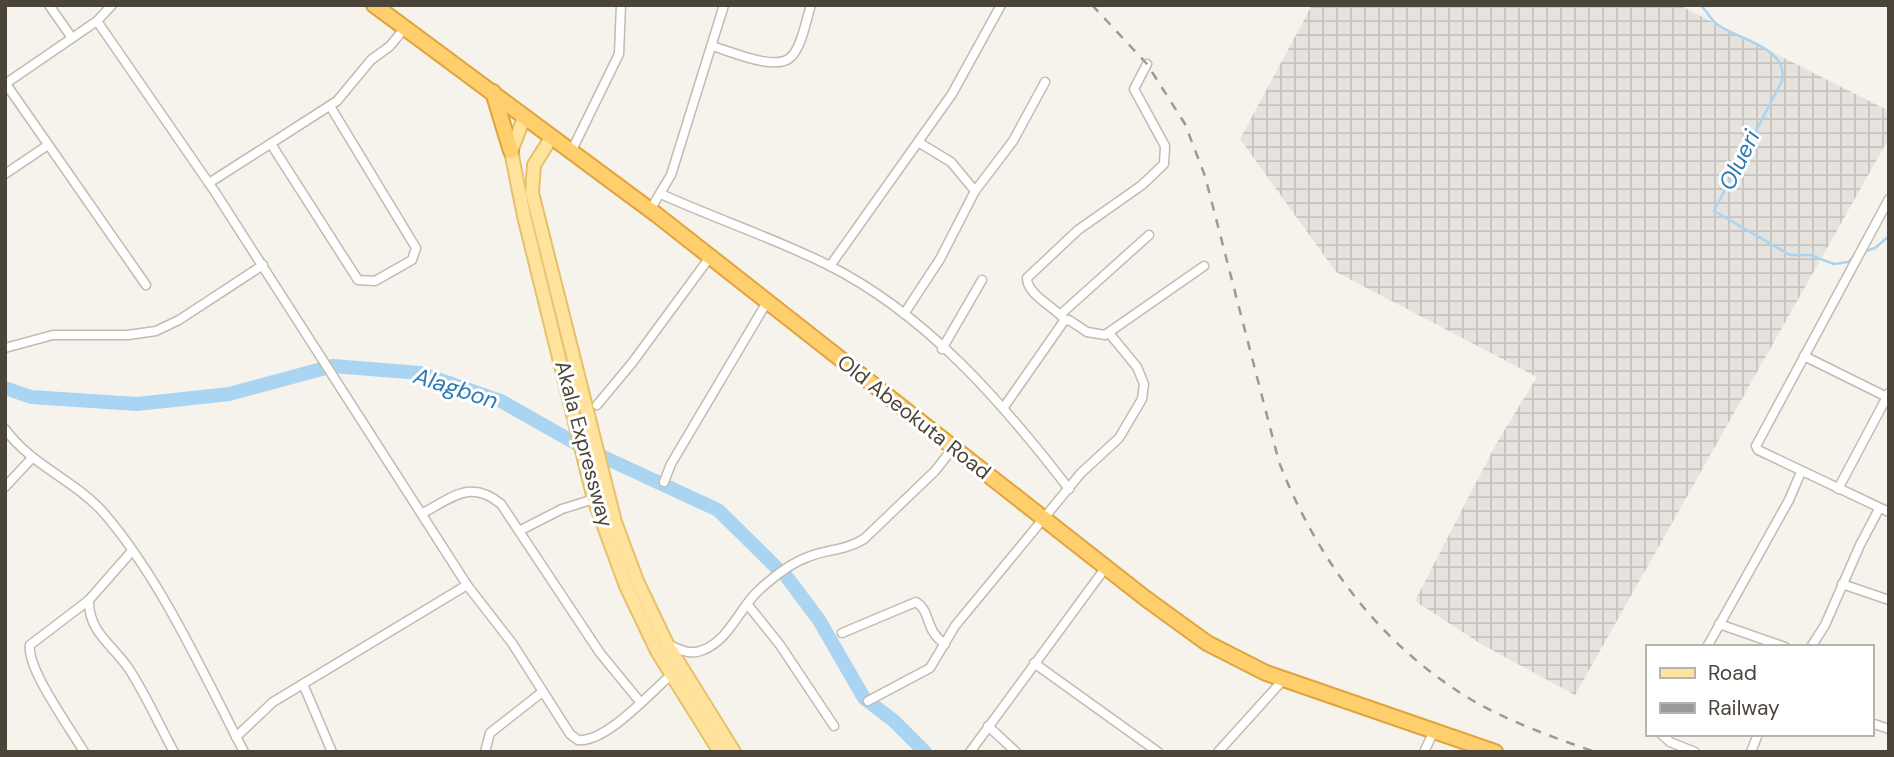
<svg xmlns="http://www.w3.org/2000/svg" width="1894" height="757" font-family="'DM Sans',sans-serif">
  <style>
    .industrial { fill: url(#industrial-grid) }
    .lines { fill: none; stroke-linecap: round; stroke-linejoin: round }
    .stream { stroke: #a9d4f2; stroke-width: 2.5 }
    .river { stroke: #a9d4f2; stroke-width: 14 }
    .street-casing { stroke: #c2bbae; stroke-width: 11 }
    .primary-casing { stroke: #e6c16a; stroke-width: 16 }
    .highway-casing { stroke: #e0a43c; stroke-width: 18 }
    .street { stroke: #fff; stroke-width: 8 }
    .primary { stroke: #ffe39c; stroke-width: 12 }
    .highway { stroke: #ffcf6e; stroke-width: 14 }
    .rail { stroke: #9a9a9a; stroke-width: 2.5; stroke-dasharray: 9 9; stroke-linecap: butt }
    .labels { text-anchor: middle; stroke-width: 6; stroke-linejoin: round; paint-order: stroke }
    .street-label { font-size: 21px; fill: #4b4439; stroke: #fff }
    .water-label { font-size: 23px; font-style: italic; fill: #2e7ab2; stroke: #fff }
  </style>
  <defs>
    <pattern id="industrial-grid" width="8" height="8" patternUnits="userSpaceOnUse" patternTransform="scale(1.75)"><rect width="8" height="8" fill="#e6e2dd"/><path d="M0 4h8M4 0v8" fill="none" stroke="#c7c3be"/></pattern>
  </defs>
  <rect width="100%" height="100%" fill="#f6f3ec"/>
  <polygon class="industrial" points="1312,5 1679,5 1889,111 1889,138 1575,695 1481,644 1415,601 1496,444 1537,377 1336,272 1240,139"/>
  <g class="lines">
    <g class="stream">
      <path d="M1700,5c7,5 10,15 18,20 22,15 71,23 64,56l-68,130 76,44h20l24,9 14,-2 6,-5"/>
      <polyline points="1863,252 1875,248 1889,236"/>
    </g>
    <g class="river">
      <polyline points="5,388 31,397 137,404 229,394 333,366 420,373 501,401 584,448 718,510 779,570"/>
      <polyline points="786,576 819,620 864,698 894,721 925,752"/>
    </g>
    <g class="street-casing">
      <g id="street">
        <polyline points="49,5 72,38"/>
        <path d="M97,21l118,171 252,393 45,58 58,91 8,6c28,3 73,-48 93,-65"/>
        <path d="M712,46c18,5 64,26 79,11 11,-11 15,-37 20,-52"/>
        <polyline points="5,84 97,21 112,5"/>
        <polyline points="6,84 146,285"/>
        <polyline points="918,142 951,162 975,191"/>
        <polyline points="271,144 358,280 375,281 412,260 416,248 330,106"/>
        <polyline points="571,152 619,54 621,5"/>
        <polyline points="5,174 48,145"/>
        <polyline points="209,183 337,101 371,60 390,46 404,29"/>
        <path d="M661,194c55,25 113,44 167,71 98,49 175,138 241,224"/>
        <polyline points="1889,199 1756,446 1758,450 1889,512"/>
        <polyline points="650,210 671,175 724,5"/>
        <polyline points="830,266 952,94 1001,5"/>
        <polyline points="904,314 940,259 975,191 1013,141 1045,82"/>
        <polyline points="1061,314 1149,235"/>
        <path d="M1065,320c-10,-13 -38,-25 -38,-42l51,-48 64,-45 22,-21 1,-18 -31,-57 13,-25"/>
        <polyline points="5,348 53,335 128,335 156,331 179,320 263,265"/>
        <polyline points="942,349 982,280"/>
        <polyline points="1804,356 1887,397"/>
        <polyline points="597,405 632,363 710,257"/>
        <polyline points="1004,407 1064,321 1069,320 1087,332 1105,335 1204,266"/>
        <path d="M5,429c26,36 69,51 98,83 58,67 100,161 141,240"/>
        <polyline points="664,482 671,464 767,302"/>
        <polyline points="5,487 32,458"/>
        <polyline points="1838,489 1889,393"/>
        <path d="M423,513c30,-16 48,-34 78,-9l99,149 41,50"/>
        <polyline points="519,531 562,509 594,499"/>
        <polyline points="1842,584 1889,600"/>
        <path d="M89,600c-1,32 24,45 40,69 17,26 30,56 45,83"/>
        <polyline points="748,605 780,645 834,726"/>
        <polyline points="1719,624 1785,647"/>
        <path d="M842,633l74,-31c16,10 8,28 29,42"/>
        <path d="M667,644c12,5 23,12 36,6 26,-10 36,-41 55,-59 13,-12 33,-28 50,-34 19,-8 37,-6 56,-18l71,-68 18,-23"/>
        <polyline points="1707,647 1789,500 1801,472"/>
        <polyline points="1811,647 1825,625 1860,545 1879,509"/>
        <polyline points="1034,663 1158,752"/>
        <polyline points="303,684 332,752"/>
        <polyline points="868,701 930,668 955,626 1081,473 1119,438 1142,399 1144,384 1137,367 1109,333"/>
        <polyline points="1871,723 1889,729"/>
        <polyline points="988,726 1016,752"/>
        <polyline points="1661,734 1670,742 1695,752"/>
        <polyline points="236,737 273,702 467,585"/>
        <path d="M84,752c-13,-23 -58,-84 -54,-107l59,-45 43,-49"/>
        <polyline points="485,752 490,733 541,693"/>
        <polyline points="970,752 1106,567"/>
        <polyline points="1218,752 1283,680"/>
        <polyline points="1424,752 1434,731"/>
        <polyline points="1751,752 1758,734"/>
      </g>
    </g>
    <g class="primary-casing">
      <g id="primary">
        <polyline points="524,118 511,151 524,216 594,499 626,586 657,651 720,752"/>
        <polyline points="551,138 534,165 532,193 615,522 637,581 667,644 734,752"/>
      </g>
    </g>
    <g class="highway-casing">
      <g id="highway">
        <polyline points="374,5 657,215 1145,598 1207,643 1266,673 1495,752"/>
        <polyline points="493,92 511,151"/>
      </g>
    </g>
    <use href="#street" class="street"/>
    <use href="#primary" class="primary"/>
    <use href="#highway" class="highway"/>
    <path class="rail" d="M1092,5l55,59 38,60 20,52 74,286c35,90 92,171 174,226 42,29 94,47 142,64"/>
  </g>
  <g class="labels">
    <g class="street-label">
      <text transform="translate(914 417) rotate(38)" y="7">Old Abeokuta Road</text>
      <text transform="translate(584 444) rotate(75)" y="7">Akala Expressway</text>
    </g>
    <g class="water-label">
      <text transform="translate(1739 160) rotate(-64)" y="8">Olueri</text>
      <text transform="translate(456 388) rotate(18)" y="8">Alagbon</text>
    </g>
  </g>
  <rect width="1894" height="757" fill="none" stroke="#4b4439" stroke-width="14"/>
  <rect x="1646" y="645" width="228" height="91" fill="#ffffff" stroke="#b7b4b0" stroke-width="2"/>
  <rect x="1660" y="668" width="35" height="10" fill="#ffe39c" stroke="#b7b4b0" stroke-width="2"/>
  <text x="1708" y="680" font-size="21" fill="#4b4439">Road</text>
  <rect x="1660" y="703" width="35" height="10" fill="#9a9a9a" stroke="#b7b4b0" stroke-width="2"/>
  <text x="1708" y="715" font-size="21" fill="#4b4439">Railway</text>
</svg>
